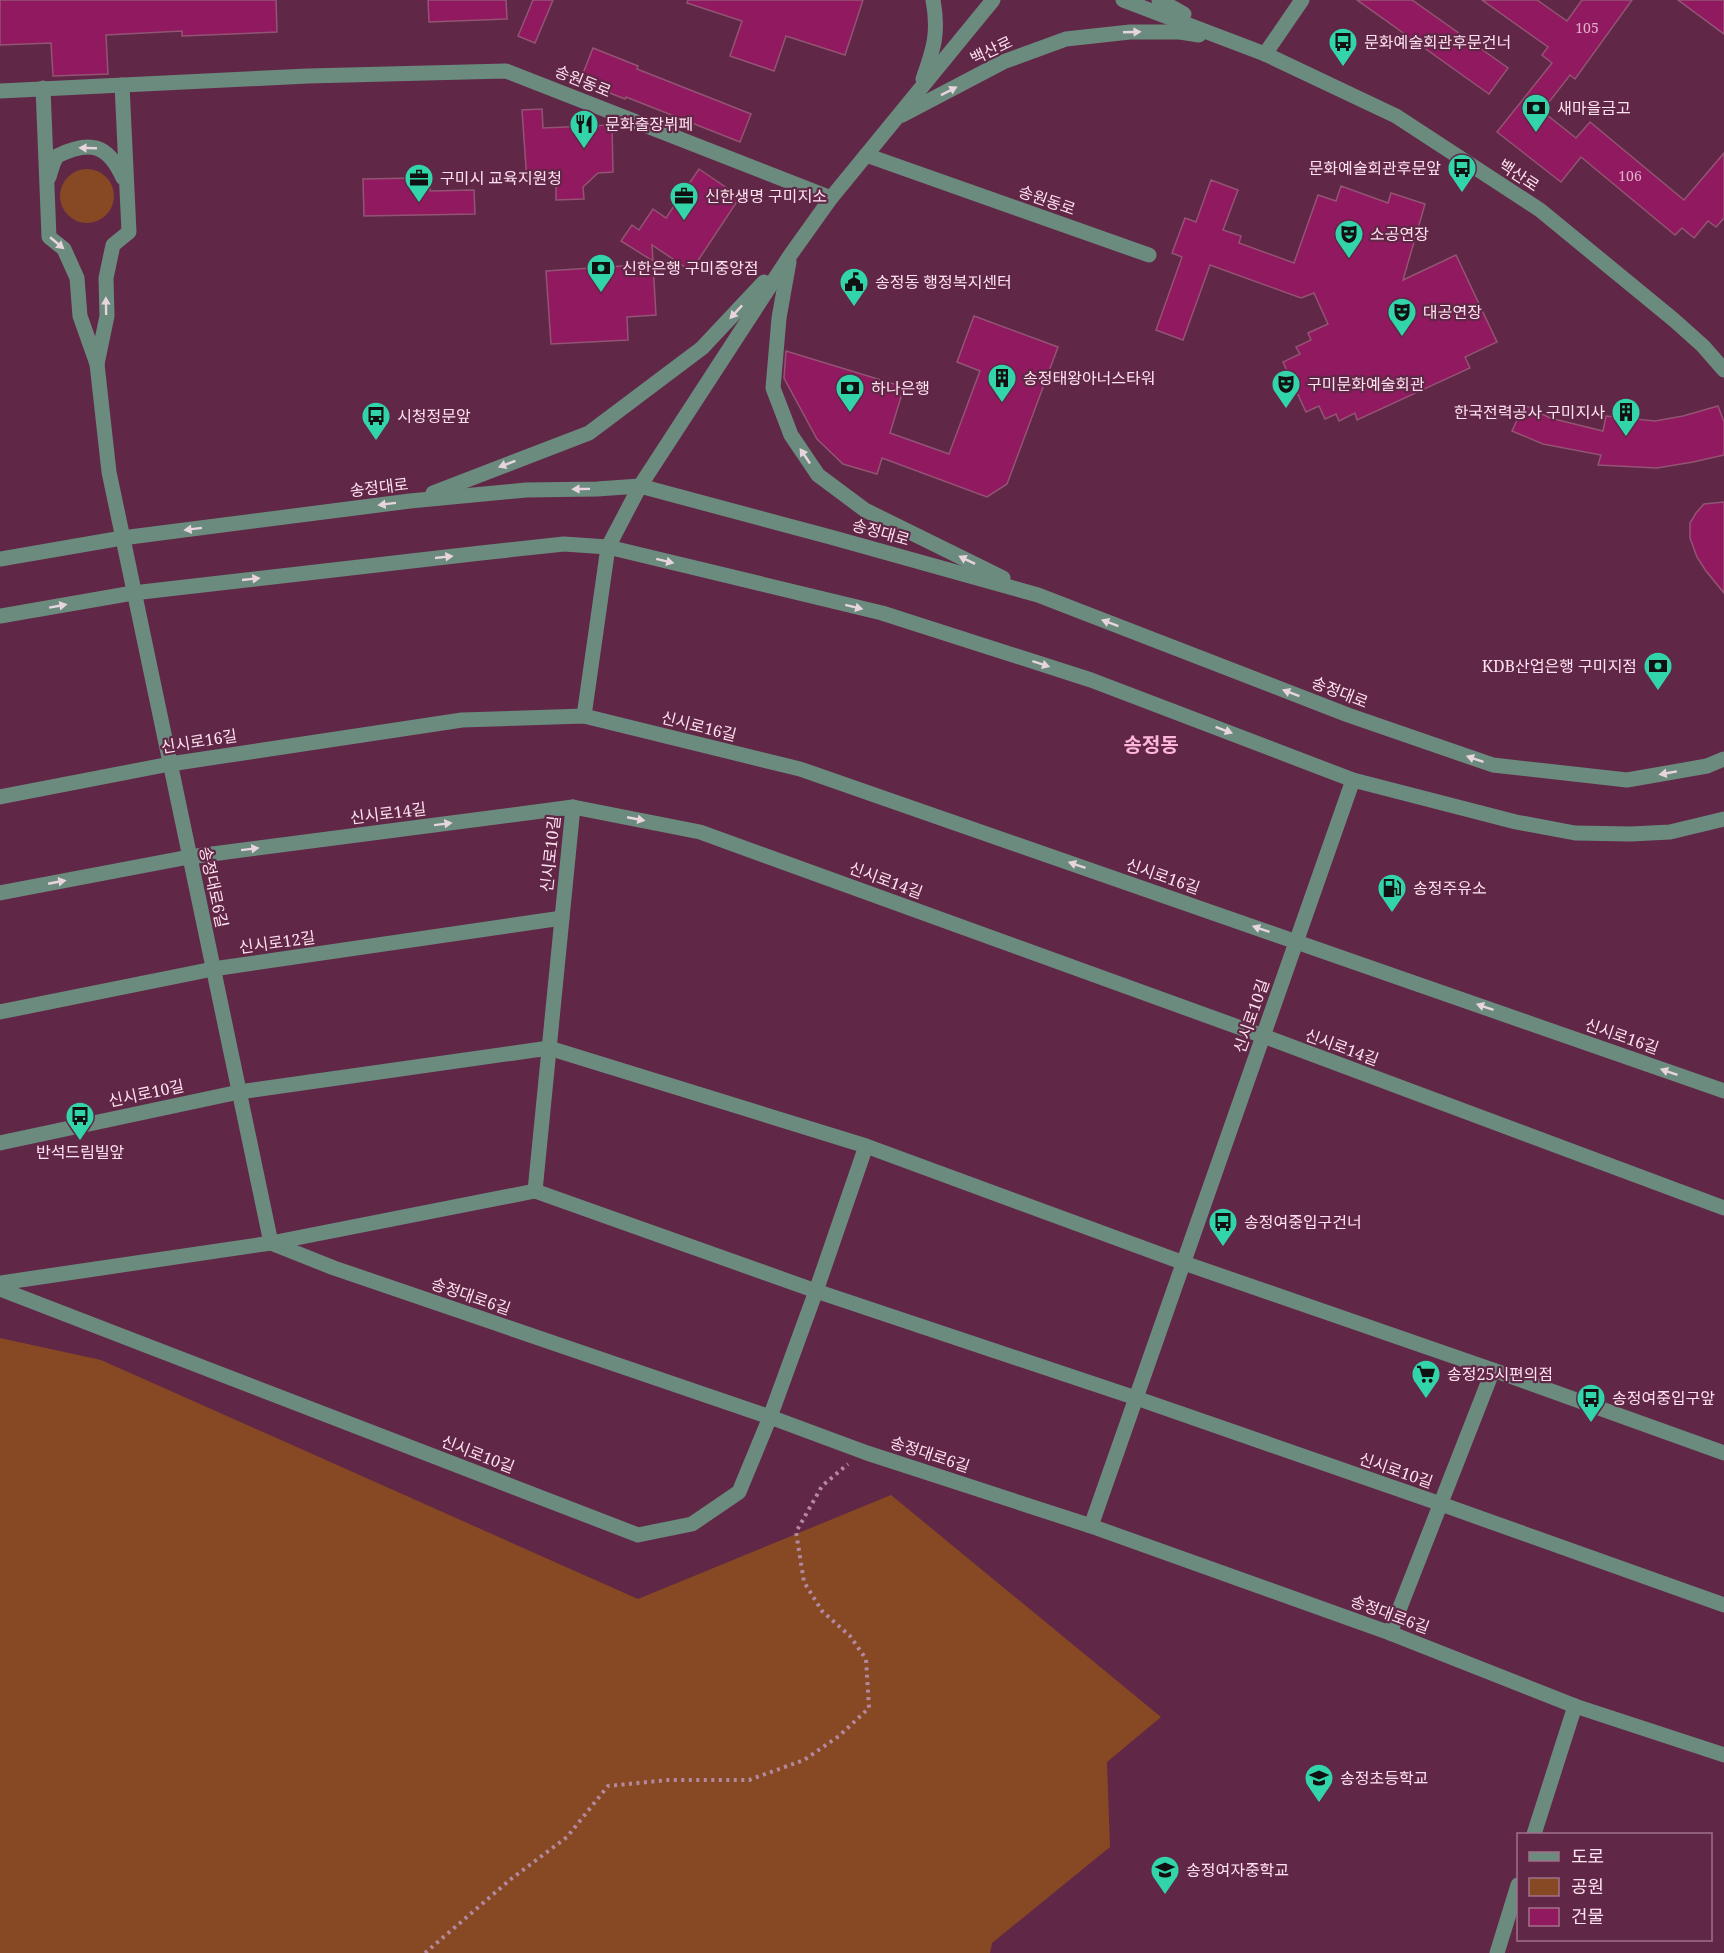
<svg xmlns="http://www.w3.org/2000/svg" width="1724" height="1953" font-family="'Noto Serif','Noto Sans KR',serif">
  <style>
    .green { fill: #864924 }
    .building { fill: #901960; stroke: #935473; stroke-width: 1.5 }
    .lines { fill: none; stroke-linecap: round; stroke-linejoin: round }
    .path { stroke: #b4899f; stroke-width: 4; stroke-dasharray: 3 4.5; stroke-linecap: butt }
    .minor { stroke: #6a8b7e; stroke-width: 15 }
    .oneway { fill: #e8d4dd }
    .labels { text-anchor: middle; stroke-width: 4.5; stroke-linejoin: round; paint-order: stroke }
    .number-label { font-size: 14px; fill: #e2afca }
    .poi-label { font-size: 16px; fill: #fee1ee; stroke: #612746; text-anchor: start }
    .street-label { font-size: 16px; fill: #fee1ee; stroke: #612746 }
    .quarter-label { font-size: 20px; font-weight: bold; fill: #ffb7d8; stroke: #612746 }
  </style>
  <rect width="100%" height="100%" fill="#612746"/>
  <g class="green">
    <circle cx="87" cy="196" r="27"/>
    <polygon points="0,1338 101,1360 638,1599 891,1495 1161,1717 1107,1762 1110,1847 992,1943 990,1953 0,1953"/>
  </g>
  <g class="building">
    <polygon points="0,0 276,0 277,32 182,36 182,31 106,35 108,74 53,76 51,43 0,45"/>
    <polygon points="428,0 506,0 507,19 429,22"/>
    <polygon points="533,0 553,0 535,43 518,36"/>
    <polygon points="688,0 863,0 845,55 786,36 774,71 730,56 742,21 687,3"/>
    <polygon points="1357,0 1412,0 1508,68 1489,94"/>
    <polygon points="1482,0 1537,0 1567,21 1582,0 1632,0 1575,79 1570,75 1542,111 1576,138 1590,122 1684,200 1724,153 1724,218 1716,227 1708,221 1694,238 1682,228 1675,235 1581,157 1561,182 1497,132 1552,63 1542,55 1548,47"/>
    <polygon points="1678,0 1724,0 1724,34"/>
    <polygon points="593,48 638,66 637,69 751,114 740,142 626,97 625,99 580,81"/>
    <polygon points="542,109 543,128 612,125 613,172 598,173 583,187 584,199 556,200 556,180 527,182 522,110"/>
    <polygon points="699,169 740,197 691,271 652,245 653,261 621,241 632,225 639,230 653,209 666,218"/>
    <polygon points="415,178 430,178 430,191 474,190 475,214 364,216 363,179"/>
    <polygon points="1211,180 1238,190 1223,230 1241,236 1239,243 1294,263 1318,195 1336,201 1341,186 1388,203 1391,193 1425,204 1403,280 1456,255 1497,342 1465,357 1470,368 1357,420 1355,413 1339,421 1336,414 1325,419 1319,406 1306,412 1283,362 1300,354 1296,347 1311,340 1308,333 1328,324 1314,293 1301,298 1210,265 1183,340 1156,330 1182,257 1172,253 1185,218 1196,222"/>
    <polygon points="653,264 656,315 627,317 628,340 551,344 546,271"/>
    <polygon points="974,316 1058,347 1007,484 987,497 882,458 877,474 843,464 817,439 784,378 786,351 904,387 890,433 949,454 980,371 957,362"/>
    <polygon points="1524,405 1550,418 1603,431 1606,416 1655,421 1683,416 1718,406 1724,422 1724,455 1693,462 1657,468 1598,465 1601,455 1543,444 1512,431"/>
    <polygon points="1724,502 1724,593 1706,571 1697,557 1690,538 1690,523 1696,513 1704,504"/>
  </g>
  <g class="lines">
    <polyline class="path" points="425,1953 511,1879 567,1837 608,1786 668,1780 749,1780 804,1760 839,1736 869,1708 866,1659 850,1636 822,1611 804,1582 796,1532 822,1486 848,1464"/>
    <g class="minor">
      <polyline points="1123,0 1265,54 1396,116 1540,210 1674,320 1703,346 1724,370"/>
      <polyline points="1159,0 1184,14"/>
      <polyline points="1265,54 1302,0"/>
      <path d="M923,79c11,-31 16,-47 10,-79"/>
      <polyline points="43,88 49,237 64,249 77,278 80,316 97,364 109,472 271,1243 334,1268 770,1417 867,1453 1091,1526 1390,1633 1575,1706 1724,1755"/>
      <polyline points="0,91 308,76 506,71 831,198"/>
      <polyline points="902,115 1003,62 1066,39 1130,32 1180,32 1199,35"/>
      <polyline points="866,155 1149,255"/>
      <path d="M49,177l4,-13 4,-8c33,-16 51,-12 66,22"/>
      <polyline points="789,262 779,318 773,388 791,435 818,475 865,510 1003,578"/>
      <polyline points="97,364 107,316 106,278 113,245 129,232 122,85"/>
      <polyline points="433,493 589,433 702,348 764,282"/>
      <polyline points="0,559 122,538 410,501 526,490 597,489 640,486 834,538 1038,595 1348,715 1493,765 1627,780 1707,766 1724,759"/>
      <polyline points="0,616 133,593 481,553 564,544 608,547 882,613 1091,680 1353,780 1516,822 1575,833 1631,834 1670,832 1724,819"/>
      <polyline points="584,716 608,547 640,486 791,254 831,198 993,0"/>
      <polyline points="0,797 170,764 462,720 584,716 800,769 1724,1091"/>
      <polyline points="0,893 189,857 573,807 700,832 1263,1036 1724,1208"/>
      <polyline points="0,1012 213,969 562,918"/>
      <polyline points="0,1143 239,1092 549,1048 866,1146 1184,1263 1493,1370 1724,1453"/>
      <polyline points="535,1191 816,1291 1136,1398 1441,1504 1724,1605"/>
      <polyline points="535,1191 573,807"/>
      <polyline points="0,1283 271,1243 535,1191"/>
      <polyline points="0,1289 638,1535 692,1524 739,1492 770,1417 816,1291 866,1146"/>
      <polyline points="1091,1526 1353,780"/>
      <polyline points="1390,1633 1493,1370"/>
      <polyline points="1534,1834 1575,1706"/>
      <polyline points="1497,1953 1518,1885"/>
    </g>
  </g>
  <defs><path id="oneway-solid" d="M-6-.8H1V-3.2L6.5 0L1 3.2V.8H-6Z" transform="scale(1.5)"/></defs>
  <g class="oneway">
    <use href="#oneway-solid" transform="translate(1132 32) rotate(-2)"/>
    <use href="#oneway-solid" transform="translate(949 91) rotate(-27)"/>
    <use href="#oneway-solid" transform="translate(88 148) rotate(-178)"/>
    <use href="#oneway-solid" transform="translate(57 243) rotate(40)"/>
    <use href="#oneway-solid" transform="translate(106 306) rotate(-91)"/>
    <use href="#oneway-solid" transform="translate(736 312) rotate(133)"/>
    <use href="#oneway-solid" transform="translate(805 456) rotate(-124)"/>
    <use href="#oneway-solid" transform="translate(507 464) rotate(159)"/>
    <use href="#oneway-solid" transform="translate(581 489) rotate(179)"/>
    <use href="#oneway-solid" transform="translate(387 504) rotate(173)"/>
    <use href="#oneway-solid" transform="translate(193 529) rotate(173)"/>
    <use href="#oneway-solid" transform="translate(444 557) rotate(-6)"/>
    <use href="#oneway-solid" transform="translate(967 560) rotate(-154)"/>
    <use href="#oneway-solid" transform="translate(665 561) rotate(14)"/>
    <use href="#oneway-solid" transform="translate(251 579) rotate(-6)"/>
    <use href="#oneway-solid" transform="translate(58 606) rotate(-10)"/>
    <use href="#oneway-solid" transform="translate(854 607) rotate(14)"/>
    <use href="#oneway-solid" transform="translate(1110 623) rotate(-159)"/>
    <use href="#oneway-solid" transform="translate(1041 664) rotate(18)"/>
    <use href="#oneway-solid" transform="translate(1291 693) rotate(-159)"/>
    <use href="#oneway-solid" transform="translate(1224 730) rotate(21)"/>
    <use href="#oneway-solid" transform="translate(1475 759) rotate(-161)"/>
    <use href="#oneway-solid" transform="translate(1668 773) rotate(170)"/>
    <use href="#oneway-solid" transform="translate(636 819) rotate(11)"/>
    <use href="#oneway-solid" transform="translate(443 824) rotate(-7)"/>
    <use href="#oneway-solid" transform="translate(250 849) rotate(-7)"/>
    <use href="#oneway-solid" transform="translate(1077 865) rotate(-161)"/>
    <use href="#oneway-solid" transform="translate(57 882) rotate(-11)"/>
    <use href="#oneway-solid" transform="translate(1261 929) rotate(-161)"/>
    <use href="#oneway-solid" transform="translate(1485 1007) rotate(-161)"/>
    <use href="#oneway-solid" transform="translate(1669 1072) rotate(-161)"/>
  </g>
  <defs>
    <g id="bus-pin" transform="scale(1.5)"><path d="M0 17L-7.5 6A9.5 9.5 0 1 1 7.5 6Z" fill="#32d4a9" stroke="#612746"/><path d="M-5-6H5V4H4V6H2V4H-2V6H-4V4H-5ZM-3.5-4V0h7V-4ZM-3.5 1.2v1.5H-2V1.2ZM2 1.2v1.5H3.5V1.2Z" fill="#111"/></g>
    <g id="bank-pin" transform="scale(1.5)"><path d="M0 17L-7.5 6A9.5 9.5 0 1 1 7.5 6Z" fill="#32d4a9" stroke="#612746"/><path d="M-6-4H6V4H-6ZM0-2.3a2.3 2.3 0 1 0 0 4.6a2.3 2.3 0 1 0 0-4.6Z" fill="#111"/></g>
    <g id="restaurant-pin" transform="scale(1.5)"><path d="M0 17L-7.5 6A9.5 9.5 0 1 1 7.5 6Z" fill="#32d4a9" stroke="#612746"/><path d="M-5-6h1v4h1v-4h1v4h1v-4h1v5L-1.5 .5V6h-2V.5L-5-1ZM5-6V6H3V1.5H1.5Q1.5-4 5-6Z" fill="#111"/></g>
    <g id="office-pin" transform="scale(1.5)"><path d="M0 17L-7.5 6A9.5 9.5 0 1 1 7.5 6Z" fill="#32d4a9" stroke="#612746"/><path d="M-6-3h4V-5.5h4V-3h4V5H-6ZM-1-4.5V-3h2v-1.5ZM-6 0V1H6V0Z" fill="#111"/></g>
    <g id="theatre-pin" transform="scale(1.5)"><path d="M0 17L-7.5 6A9.5 9.5 0 1 1 7.5 6Z" fill="#32d4a9" stroke="#612746"/><path d="M-5-5.5Q0-4 5-5.5V0Q5 5 0 6Q-5 5-5 0ZM-3.3-2.5H-1v1.5H-3.3ZM1-2.5H3.3v1.5H1ZM-2.8 1Q0 5.5 2.8 1Z" fill="#111"/></g>
    <g id="civic-pin" transform="scale(1.5)"><path d="M0 17L-7.5 6A9.5 9.5 0 1 1 7.5 6Z" fill="#32d4a9" stroke="#612746"/><path d="M-.6-6.5H3V-4.5H.6V-3L4-1V1h2V6H-6V1h2V-1L-.6-3ZM-1.2 2.5V6h2.4V2.5Z" fill="#111"/></g>
    <g id="building-pin" transform="scale(1.5)"><path d="M0 17L-7.5 6A9.5 9.5 0 1 1 7.5 6Z" fill="#32d4a9" stroke="#612746"/><path d="M-4-6H4V6H1V3H-1V6H-4ZM-2.5-4.3h1.7v1.8h-1.7ZM.8-4.3h1.7v1.8H.8ZM-2.5-1h1.7V.8h-1.7ZM.8-1h1.7V.8H.8Z" fill="#111"/></g>
    <g id="fuel-pin" transform="scale(1.5)"><path d="M0 17L-7.5 6A9.5 9.5 0 1 1 7.5 6Z" fill="#32d4a9" stroke="#612746"/><path d="M-5.5-6h7V0h2V4h1.3V-2.5L3-4.5l.8-.8L6-3V5H2.5V1h-1V6h-7ZM-4.2-4.7v3.2H.2V-4.7Z" fill="#111"/></g>
    <g id="supermarket-pin" transform="scale(1.5)"><path d="M0 17L-7.5 6A9.5 9.5 0 1 1 7.5 6Z" fill="#32d4a9" stroke="#612746"/><path d="M-6-5.5h2.5l.6 2H6L4.5 2H-2.5L-4.4-4H-6ZM-1.5 3.2a1.3 1.3 0 1 0 .1 0ZM3 3.2a1.3 1.3 0 1 0 .1 0Z" fill="#111"/></g>
    <g id="school-pin" transform="scale(1.5)"><path d="M0 17L-7.5 6A9.5 9.5 0 1 1 7.5 6Z" fill="#32d4a9" stroke="#612746"/><path d="M0-5L7-2L0 1L-7-2ZM-4 1L0 2.5L4 1V4Q0 6-4 4Z" fill="#111"/></g>
  </defs>
  <g fill-rule="evenodd">
    <use href="#bus-pin" x="1343" y="42"/>
    <use href="#bank-pin" x="1536" y="108"/>
    <use href="#restaurant-pin" x="584" y="124"/>
    <use href="#bus-pin" x="1462" y="168"/>
    <use href="#office-pin" x="419" y="178"/>
    <use href="#office-pin" x="684" y="196"/>
    <use href="#theatre-pin" x="1349" y="234"/>
    <use href="#bank-pin" x="601" y="268"/>
    <use href="#civic-pin" x="854" y="282"/>
    <use href="#theatre-pin" x="1402" y="312"/>
    <use href="#building-pin" x="1002" y="378"/>
    <use href="#theatre-pin" x="1286" y="384"/>
    <use href="#bank-pin" x="850" y="388"/>
    <use href="#building-pin" x="1626" y="412"/>
    <use href="#bus-pin" x="376" y="416"/>
    <use href="#bank-pin" x="1658" y="666"/>
    <use href="#fuel-pin" x="1392" y="888"/>
    <use href="#bus-pin" x="80" y="1116"/>
    <use href="#bus-pin" x="1223" y="1222"/>
    <use href="#supermarket-pin" x="1426" y="1374"/>
    <use href="#bus-pin" x="1591" y="1398"/>
    <use href="#school-pin" x="1319" y="1778"/>
    <use href="#school-pin" x="1165" y="1870"/>
  </g>
  <g class="labels">
    <g class="number-label">
      <text x="1587" y="33">105</text>
      <text x="1630" y="181">106</text>
    </g>
    <g class="poi-label">
      <text x="1364" y="48">문화예술회관후문건너</text>
      <text x="1557" y="114">새마을금고</text>
      <text x="605" y="130">문화출장뷔페</text>
      <text x="1441" y="174" text-anchor="end">문화예술회관후문앞</text>
      <text x="440" y="184">구미시 교육지원청</text>
      <text x="705" y="202">신한생명 구미지소</text>
      <text x="1370" y="240">소공연장</text>
      <text x="622" y="274">신한은행 구미중앙점</text>
      <text x="875" y="288">송정동 행정복지센터</text>
      <text x="1423" y="318">대공연장</text>
      <text x="1023" y="384">송정태왕아너스타워</text>
      <text x="1307" y="390">구미문화예술회관</text>
      <text x="871" y="394">하나은행</text>
      <text x="1605" y="418" text-anchor="end">한국전력공사 구미지사</text>
      <text x="397" y="422">시청정문앞</text>
      <text x="1637" y="672" text-anchor="end">KDB산업은행 구미지점</text>
      <text x="1413" y="894">송정주유소</text>
      <text x="80" y="1158" text-anchor="middle">반석드림빌앞</text>
      <text x="1244" y="1228">송정여중입구건너</text>
      <text x="1447" y="1380">송정25시편의점</text>
      <text x="1612" y="1404">송정여중입구앞</text>
      <text x="1340" y="1784">송정초등학교</text>
      <text x="1186" y="1876">송정여자중학교</text>
    </g>
    <g class="street-label">
      <text transform="translate(991 50) rotate(-25)" y="6">백산로</text>
      <text transform="translate(583 81) rotate(22)" y="6">송원동로</text>
      <text transform="translate(1519 175) rotate(33)" y="6">백산로</text>
      <text transform="translate(1047 200) rotate(19)" y="6">송원동로</text>
      <text transform="translate(379 487) rotate(-7)" y="6">송정대로</text>
      <text transform="translate(881 532) rotate(16)" y="6">송정대로</text>
      <text transform="translate(1340 692) rotate(21)" y="6">송정대로</text>
      <text transform="translate(699 726) rotate(14)" y="6">신시로16길</text>
      <text transform="translate(199 741) rotate(-9)" y="6">신시로16길</text>
      <text transform="translate(388 813) rotate(-7)" y="6">신시로14길</text>
      <text transform="translate(550 854) rotate(-84)" y="6">신시로10길</text>
      <text transform="translate(1163 876) rotate(19)" y="6">신시로16길</text>
      <text transform="translate(886 880) rotate(20)" y="6">신시로14길</text>
      <text transform="translate(214 887) rotate(78)" y="6">송정대로6길</text>
      <text transform="translate(277 942) rotate(-8)" y="6">신시로12길</text>
      <text transform="translate(1251 1016) rotate(-71)" y="6">신시로10길</text>
      <text transform="translate(1622 1036) rotate(19)" y="6">신시로16길</text>
      <text transform="translate(1342 1047) rotate(20)" y="6">신시로14길</text>
      <text transform="translate(146 1093) rotate(-12)" y="6">신시로10길</text>
      <text transform="translate(471 1296) rotate(19)" y="6">송정대로6길</text>
      <text transform="translate(478 1454) rotate(21)" y="6">신시로10길</text>
      <text transform="translate(930 1454) rotate(18)" y="6">송정대로6길</text>
      <text transform="translate(1396 1470) rotate(19)" y="6">신시로10길</text>
      <text transform="translate(1390 1614) rotate(20)" y="6">송정대로6길</text>
    </g>
    <g class="quarter-label">
      <text x="1151" y="752">송정동</text>
    </g>
  </g>
  <rect x="1517" y="1833" width="195" height="108" fill="#612746" stroke="#a07189" stroke-width="1.5"/>
  <rect x="1529" y="1852" width="30" height="9" fill="#6a8b7e" stroke="#a07189" stroke-width="1.5"/>
  <text x="1571" y="1863" font-size="18" fill="#fee1ee">도로</text>
  <rect x="1529" y="1878" width="30" height="18" fill="#864924" stroke="#a07189" stroke-width="1.5"/>
  <text x="1571" y="1893" font-size="18" fill="#fee1ee">공원</text>
  <rect x="1529" y="1908" width="30" height="18" fill="#901960" stroke="#a07189" stroke-width="1.5"/>
  <text x="1571" y="1923" font-size="18" fill="#fee1ee">건물</text>
</svg>
